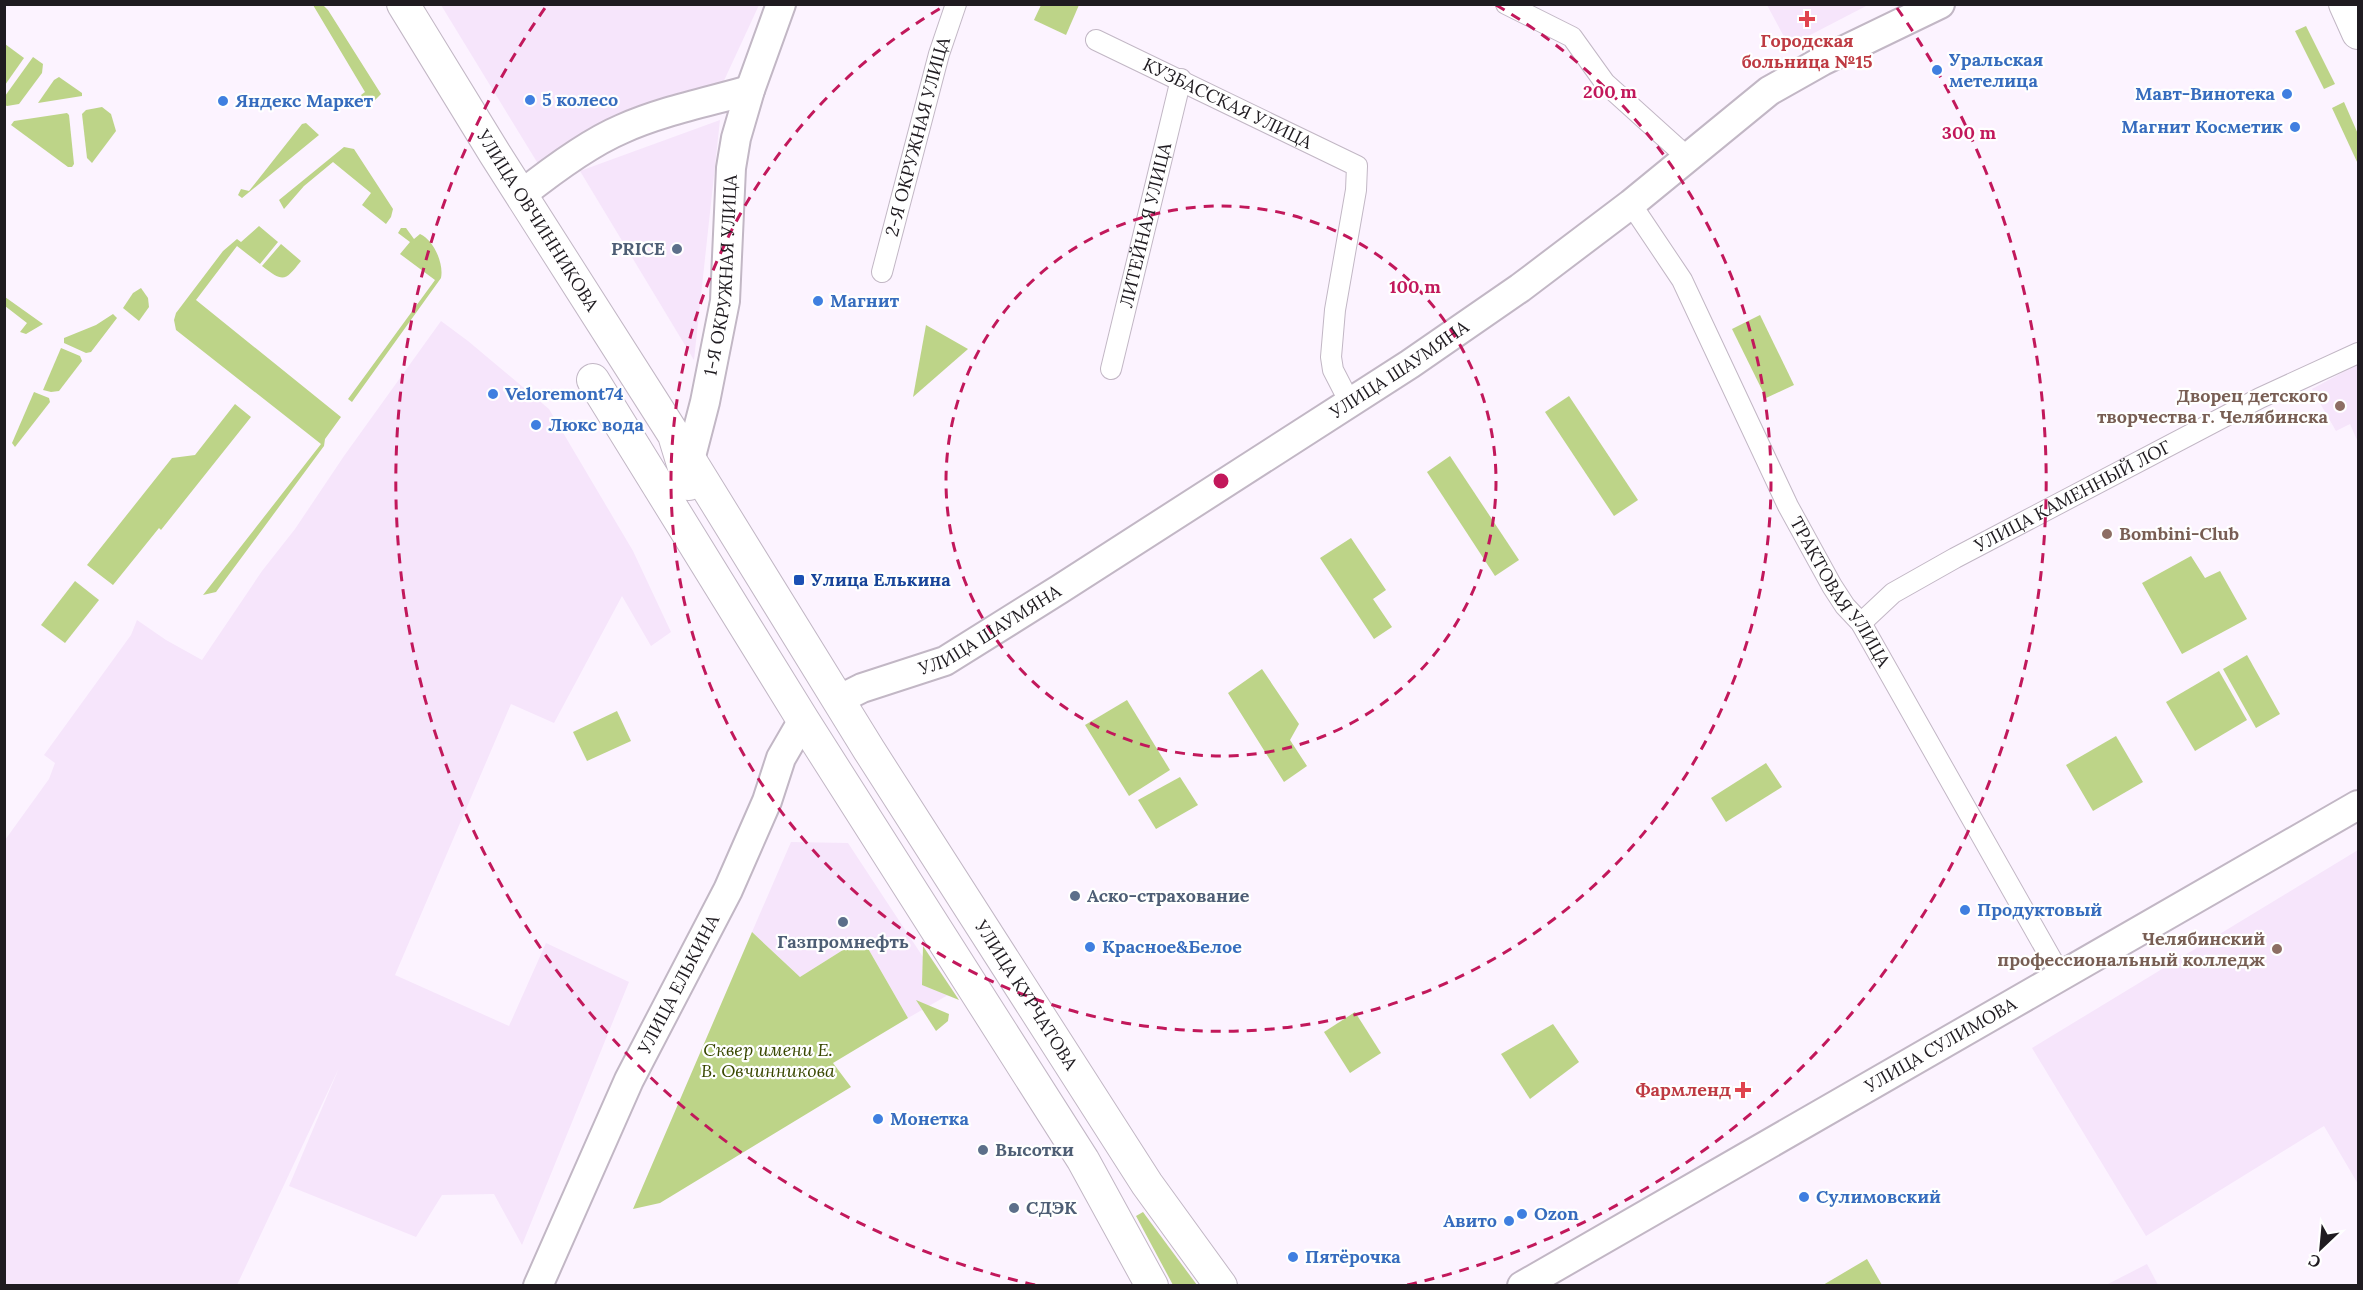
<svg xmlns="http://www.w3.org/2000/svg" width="2363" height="1290" font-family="Lora,serif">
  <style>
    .built { fill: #f6e5fb }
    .green { fill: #bdd488 }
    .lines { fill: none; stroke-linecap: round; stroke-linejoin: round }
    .street-casing { stroke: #c2b7c5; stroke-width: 22 }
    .secondary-casing { stroke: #c2b7c5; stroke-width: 32 }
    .primary-casing { stroke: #c2b7c5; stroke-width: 34 }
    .street { stroke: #fff; stroke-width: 20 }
    .secondary { stroke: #fff; stroke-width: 28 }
    .primary { stroke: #fff; stroke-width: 32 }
    .ring { fill: none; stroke: #c2185b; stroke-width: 3; stroke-dasharray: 10 8 }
    .health-dot { fill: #e0444e; stroke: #fff; stroke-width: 2 }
    .shop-dot { fill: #3f7fe0; stroke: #fff; stroke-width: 2 }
    .service-dot { fill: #5c6f8a; stroke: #fff; stroke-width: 2 }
    .education-dot { fill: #8d6e63; stroke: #fff; stroke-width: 2 }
    .transit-dot { fill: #1a4fb4; stroke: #fff; stroke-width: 2 }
    .labels { text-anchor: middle; stroke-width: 4.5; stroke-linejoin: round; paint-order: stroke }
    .health-label { font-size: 18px; font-weight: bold; fill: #be3a42; stroke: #fff }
    .shop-label { font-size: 18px; font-weight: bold; fill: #366cbe; stroke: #fff; text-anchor: start }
    .street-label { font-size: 18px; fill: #1f1b20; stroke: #fff }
    .service-label { font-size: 18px; font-weight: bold; fill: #4e5e75; stroke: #fff; text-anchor: start }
    .education-label { font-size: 18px; font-weight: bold; fill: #785e54; stroke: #fff; text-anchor: end }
    .transit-label { font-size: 18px; font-weight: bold; fill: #164399; stroke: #fff; text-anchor: start }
    .park-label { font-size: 18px; font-style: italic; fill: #384700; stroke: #fff }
    .centre { fill: #c2185b; stroke: #fff; stroke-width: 3 }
    .ring-label { font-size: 18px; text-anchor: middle; font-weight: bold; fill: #c2185b; stroke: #fff; stroke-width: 4.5; stroke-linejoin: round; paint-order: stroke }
  </style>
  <rect width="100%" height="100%" fill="#fcf3ff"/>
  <g class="built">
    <polygon points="441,5 759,5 722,85 540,167"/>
    <polygon points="1767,5 1868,5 1789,46"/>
    <polygon points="720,120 694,360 580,171"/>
    <polygon points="441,321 468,341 549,409 633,551 671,632 651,646 622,596 554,723 511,704 395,975 509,1026 546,943 629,982 522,1245 494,1194 442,1195 416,1237 289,1186 339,1068 237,1285 5,1285 5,840 49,779 55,763 44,755 131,635 137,620 166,640 202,660 262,571 295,529 344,456"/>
    <polygon points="2358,364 2358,442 2350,424 2336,431 2312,389"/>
    <polygon points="791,842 848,843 948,995 908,1018 862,938 800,977 752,932"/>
    <polygon points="2358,850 2358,1184 2324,1126 2146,1236 2032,1048"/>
    <polygon points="2147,1264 2158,1285 2106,1285"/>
  </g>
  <g class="green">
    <polygon points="313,5 323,5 328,10 381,94 369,106 361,95 365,92"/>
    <polygon points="1041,5 1079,5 1066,35 1034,20"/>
    <polygon points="2306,26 2335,84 2324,89 2295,31"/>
    <polygon points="5,44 24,58 5,85"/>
    <polygon points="33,57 43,64 42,73 19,104 7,106 5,105 5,96"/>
    <polygon points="59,77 82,93 82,96 38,103 54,80"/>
    <polygon points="2344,102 2358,134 2358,164 2332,108"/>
    <polygon points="102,107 111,114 116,131 92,163 87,158 82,114 86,110"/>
    <polygon points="67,113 69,115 74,164 72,167 68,167 11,125 14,121"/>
    <polygon points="306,123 319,135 242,198 238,195 241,189 249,191 302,124"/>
    <polygon points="344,147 354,149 393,209 391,217 386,224 362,205 371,193 333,162 304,186 284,209 279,200"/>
    <polygon points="259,226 278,242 260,264 237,246 196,300 341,417 325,439 324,446 216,592 203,595 321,444 176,330 174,320 176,313 223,251 237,239 241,242"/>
    <path d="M401,228h5l8,11 6,-5c14,6 24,30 21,44l-89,124 -4,-3 87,-119 -35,-26 10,-12 -12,-9z"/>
    <path d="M281,244l20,17c-16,20 -17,22 -39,5z"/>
    <polygon points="141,288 148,298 149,307 139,321 123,308 133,293"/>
    <polygon points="4,297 5,297 43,324 26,334 20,332 27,323 5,306"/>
    <polygon points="113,314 117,318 91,352 86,353 64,343 64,338 96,325"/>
    <polygon points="1760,315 1794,385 1766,398 1732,329"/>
    <polygon points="926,325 968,349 913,397"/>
    <polygon points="61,348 80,356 82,361 59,391 51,392 43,390"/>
    <polygon points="34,392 49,398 50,402 15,447 12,443"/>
    <polygon points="1569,396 1638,500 1614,516 1545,412"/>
    <polygon points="235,404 251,417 161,530 159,528 113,585 87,565 172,458 195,455"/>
    <polygon points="1450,456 1519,560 1495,576 1427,472"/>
    <polygon points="1351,538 1386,590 1373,599 1392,627 1374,639 1320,558"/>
    <polygon points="2191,556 2205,578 2220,571 2247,619 2182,654 2142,583"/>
    <polygon points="75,581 99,600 65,643 41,625"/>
    <polygon points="2247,655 2280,714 2256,728 2223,669"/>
    <polygon points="1262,669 1299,724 1290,740 1307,766 1284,782 1228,693"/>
    <polygon points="2219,671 2247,720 2195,751 2166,702"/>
    <polygon points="1127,700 1170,770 1129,796 1085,725"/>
    <polygon points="617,711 631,741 587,761 573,732"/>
    <polygon points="2116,736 2143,782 2093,811 2066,765"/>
    <polygon points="1766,763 1782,787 1726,822 1711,798"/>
    <polygon points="1180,777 1198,805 1156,829 1138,800"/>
    <polygon points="752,932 800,977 862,938 908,1018 833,1063 851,1087 660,1203 633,1209"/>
    <polygon points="923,946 959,1000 922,985"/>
    <polygon points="916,1000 949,1014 948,1021 936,1031"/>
    <polygon points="1355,1012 1381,1053 1350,1073 1324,1032"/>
    <polygon points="1553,1024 1579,1062 1530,1099 1501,1054"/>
    <polygon points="1143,1212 1197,1285 1173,1285 1136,1216"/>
    <polygon points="1867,1259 1882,1285 1823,1285"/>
  </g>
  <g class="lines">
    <g class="street-casing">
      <g id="street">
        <polyline points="1506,4 1572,37 1605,83 1687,157"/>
        <path id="s1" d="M1096,40l261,126 -1,24 -21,120 -4,47 2,13 17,33"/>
        <path id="s2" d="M1631,204l51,76 106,226 44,80 13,20 16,17 200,353"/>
        <path id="s3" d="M882,272l57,-218 17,-50"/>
        <path id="s4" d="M1111,369l70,-290"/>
        <path id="s5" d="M1861,623l32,-30 62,-35 305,-160 98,-45"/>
      </g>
    </g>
    <g class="secondary-casing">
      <g id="secondary">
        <path d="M521,195c29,-23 68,-52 101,-66 40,-18 86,-27 128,-39"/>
        <path id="s6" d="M690,460l15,-58 20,-101 6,-133 5,-30 14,-48 31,-86"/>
        <path id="s7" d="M838,700l24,-12 83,-27 115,-72 350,-225 110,-76 111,-84 138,-113 53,-30 118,-57"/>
        <path id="s8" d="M538,1286l91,-206 99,-190 39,-89 14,-43 22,-38"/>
        <path id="s9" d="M1522,1286l836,-481"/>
      </g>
    </g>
    <g class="primary-casing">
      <g id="primary">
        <path id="s10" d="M403,4l92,150 179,281 15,49"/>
        <polyline points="2345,4 2358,33"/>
        <polyline points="593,380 803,720 1083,1160 1152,1286"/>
        <path id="s11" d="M690,460l179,290 278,434 74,102"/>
      </g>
    </g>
    <use href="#street" class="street"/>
    <use href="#secondary" class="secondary"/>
    <use href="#primary" class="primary"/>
  </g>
  <g class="ring">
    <circle cx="1221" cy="481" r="275"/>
    <path d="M1496 5A550 550 0 1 1 946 5"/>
    <path d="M1035 1285A825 825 0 0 1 545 8M1897 8A825 825 0 0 1 1407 1285"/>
  </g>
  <g class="health-dot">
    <path d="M1804 10h6v6h6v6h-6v6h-6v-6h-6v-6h6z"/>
    <path d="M1740 1081h6v6h6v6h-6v6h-6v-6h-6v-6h6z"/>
  </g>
  <g class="shop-dot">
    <circle cx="1937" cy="70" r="6"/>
    <circle cx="2287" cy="94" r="6"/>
    <circle cx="530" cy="100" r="6"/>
    <circle cx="223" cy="101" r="6"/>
    <circle cx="2295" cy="127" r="6"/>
    <circle cx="818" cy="301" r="6"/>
    <circle cx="493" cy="394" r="6"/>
    <circle cx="536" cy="425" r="6"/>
    <circle cx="1965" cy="910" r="6"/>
    <circle cx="1090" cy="947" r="6"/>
    <circle cx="878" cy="1119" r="6"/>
    <circle cx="1804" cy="1197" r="6"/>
    <circle cx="1522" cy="1214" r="6"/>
    <circle cx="1509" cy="1221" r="6"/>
    <circle cx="1293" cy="1257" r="6"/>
  </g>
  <g class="service-dot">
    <circle cx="677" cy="249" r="6"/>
    <circle cx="1075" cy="896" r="6"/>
    <circle cx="843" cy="922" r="6"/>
    <circle cx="983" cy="1150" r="6"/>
    <circle cx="1014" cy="1208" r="6"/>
  </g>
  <g class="education-dot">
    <circle cx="2340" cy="406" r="6"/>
    <circle cx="2107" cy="534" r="6"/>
    <circle cx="2277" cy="949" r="6"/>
  </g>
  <rect class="transit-dot" x="793" y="574" width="12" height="12" rx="3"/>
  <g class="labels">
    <g class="health-label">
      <text x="1807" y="47">Городская<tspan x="1807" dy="21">больница №15</tspan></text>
      <text x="1731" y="1096" text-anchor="end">Фармленд</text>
    </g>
    <g class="shop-label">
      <text x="1949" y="66">Уральская<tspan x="1949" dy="21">метелица</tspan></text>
      <text x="2275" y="100" text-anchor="end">Мавт-Винотека</text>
      <text x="542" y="106">5 колесо</text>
      <text x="235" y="107">Яндекс Маркет</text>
      <text x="2283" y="133" text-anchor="end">Магнит Косметик</text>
      <text x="830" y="307">Магнит</text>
      <text x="505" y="400">Veloremont74</text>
      <text x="548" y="431">Люкс вода</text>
      <text x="1977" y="916">Продуктовый</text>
      <text x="1102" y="953">Красное&amp;Белое</text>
      <text x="890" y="1125">Монетка</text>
      <text x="1816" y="1203">Сулимовский</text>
      <text x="1534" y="1220">Ozon</text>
      <text x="1497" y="1227" text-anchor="end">Авито</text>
      <text x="1305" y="1263">Пятёрочка</text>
    </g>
    <g class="street-label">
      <text dy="6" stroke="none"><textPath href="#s1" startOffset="146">КУЗБАССКАЯ УЛИЦА</textPath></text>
      <text dy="6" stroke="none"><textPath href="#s3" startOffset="140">2-Я ОКРУЖНАЯ УЛИЦА</textPath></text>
      <text dy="6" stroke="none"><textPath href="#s10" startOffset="255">УЛИЦА ОВЧИННИКОВА</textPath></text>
      <text dy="6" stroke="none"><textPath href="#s4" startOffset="148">ЛИТЕЙНАЯ УЛИЦА</textPath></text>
      <text dy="6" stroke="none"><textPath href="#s6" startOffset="188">1-Я ОКРУЖНАЯ УЛИЦА</textPath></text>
      <text dy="6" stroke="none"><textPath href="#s7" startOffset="654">УЛИЦА ШАУМЯНА</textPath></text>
      <text dy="6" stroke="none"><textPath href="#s5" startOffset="248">УЛИЦА КАМЕННЫЙ ЛОГ</textPath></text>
      <text dy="6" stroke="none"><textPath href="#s2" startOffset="442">ТРАКТОВАЯ УЛИЦА</textPath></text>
      <text dy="6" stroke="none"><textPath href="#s7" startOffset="168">УЛИЦА ШАУМЯНА</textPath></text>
      <text dy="6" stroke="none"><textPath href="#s8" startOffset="333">УЛИЦА ЕЛЬКИНА</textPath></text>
      <text dy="6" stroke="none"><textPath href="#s11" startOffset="632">УЛИЦА КУРЧАТОВА</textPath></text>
      <text dy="6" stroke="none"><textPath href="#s9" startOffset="483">УЛИЦА СУЛИМОВА</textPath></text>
    </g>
    <g class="service-label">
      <text x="665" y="255" text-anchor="end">PRICE</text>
      <text x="1087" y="902">Аско-страхование</text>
      <text x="843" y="948" text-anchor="middle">Газпромнефть</text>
      <text x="995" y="1156">Высотки</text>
      <text x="1026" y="1214">СДЭК</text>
    </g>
    <g class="education-label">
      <text x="2328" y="402">Дворец детского<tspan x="2328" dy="21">творчества г. Челябинска</tspan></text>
      <text x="2119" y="540" text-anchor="start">Bombini-Club</text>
      <text x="2265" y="945">Челябинский<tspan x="2265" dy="21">профессиональный колледж</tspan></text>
    </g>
    <g class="transit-label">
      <text x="811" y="586">Улица Елькина</text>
    </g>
    <g class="park-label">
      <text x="768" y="1056">Сквер имени Е.<tspan x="768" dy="21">В. Овчинникова</tspan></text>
    </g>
  </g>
  <circle cx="1221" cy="481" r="9" class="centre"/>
  <g class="ring-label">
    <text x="1610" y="98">200 m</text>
    <text x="1969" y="139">300 m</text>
    <text x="1415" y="293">100 m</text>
  </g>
  <rect width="2363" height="1290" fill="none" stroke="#1f1b20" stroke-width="12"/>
  <g transform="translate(2321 1248) rotate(206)" stroke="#ffffff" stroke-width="4.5" paint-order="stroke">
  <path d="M0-4.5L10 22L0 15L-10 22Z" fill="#1f1b20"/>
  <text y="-9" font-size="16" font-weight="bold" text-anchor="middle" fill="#1f1b20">С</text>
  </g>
</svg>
